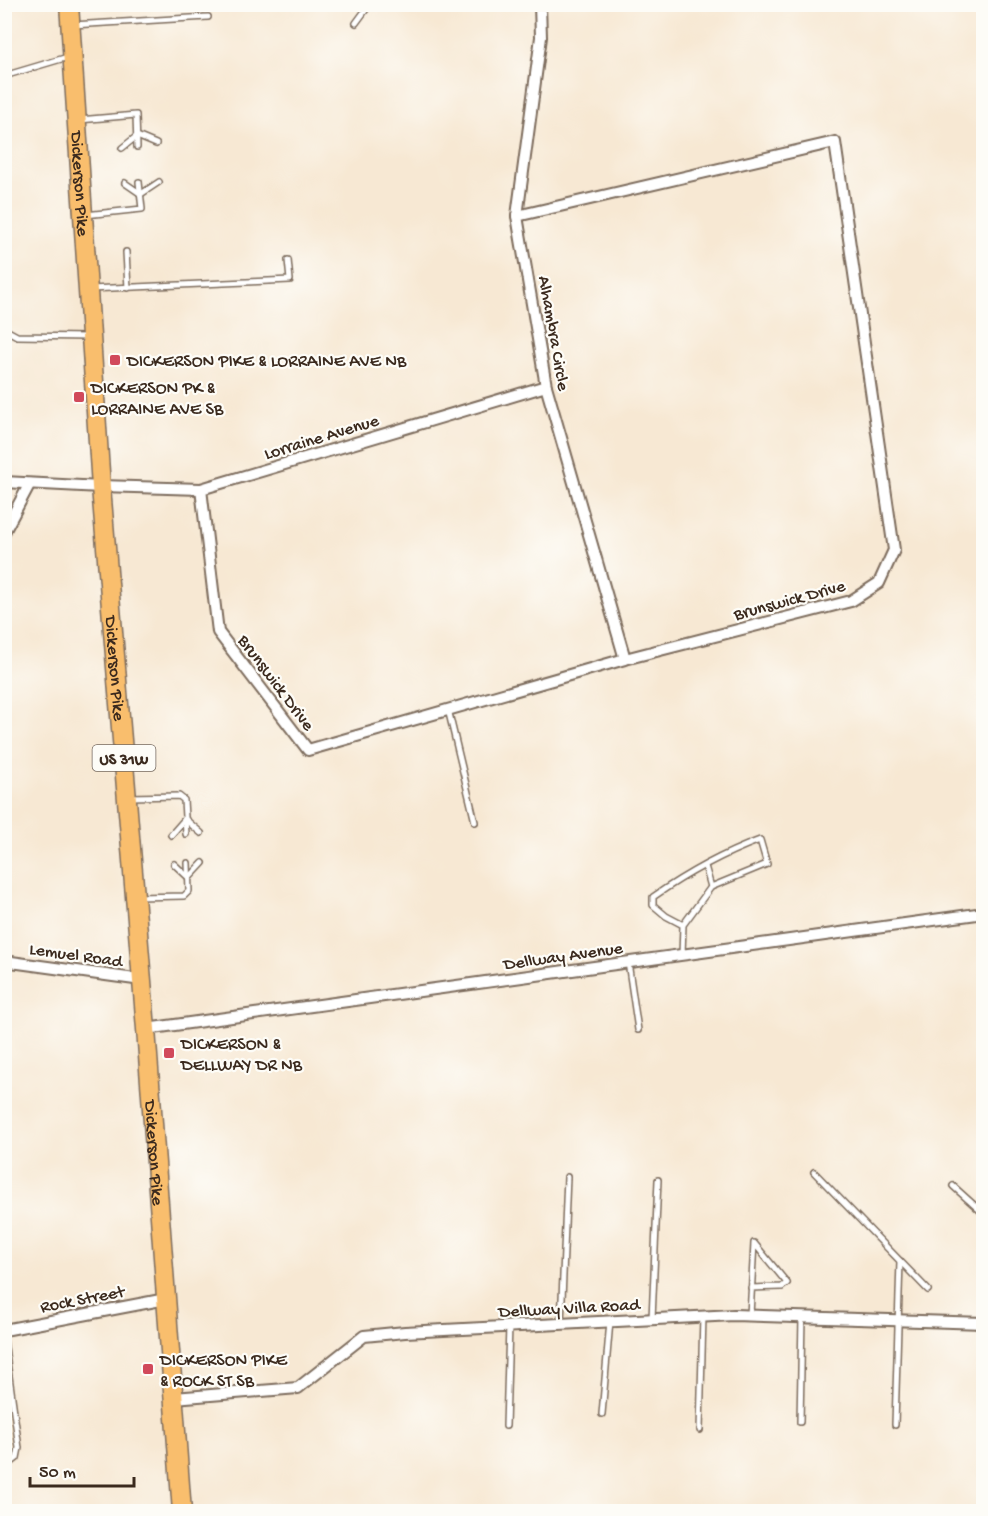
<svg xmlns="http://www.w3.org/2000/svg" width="988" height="1516" font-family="'Gochi Hand',sans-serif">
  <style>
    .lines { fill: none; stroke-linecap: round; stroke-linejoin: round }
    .service-casing { stroke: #7d6c5d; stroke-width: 8 }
    .minor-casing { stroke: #7d6c5d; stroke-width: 14 }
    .primary-casing { stroke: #7d6c5d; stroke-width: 21 }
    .service { stroke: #fff; stroke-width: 5 }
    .minor { stroke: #fff; stroke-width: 10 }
    .primary { stroke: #f9be6d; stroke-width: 18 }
    .poi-dot { fill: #d1495b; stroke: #fdfcf7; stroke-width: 2 }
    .labels { text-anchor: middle; stroke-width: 4.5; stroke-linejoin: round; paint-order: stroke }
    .shield { fill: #fdfcf7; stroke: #75695f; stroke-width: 1.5 }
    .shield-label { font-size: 16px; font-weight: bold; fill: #3b2a1e }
    .street-label { font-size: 18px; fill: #3b2a1e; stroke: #fdfcf7 }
    .poi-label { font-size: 18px; fill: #3b2a1e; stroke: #fdfcf7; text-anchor: start }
  </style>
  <rect width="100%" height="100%" fill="#fdfcf7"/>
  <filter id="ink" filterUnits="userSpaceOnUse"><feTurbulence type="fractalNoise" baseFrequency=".0167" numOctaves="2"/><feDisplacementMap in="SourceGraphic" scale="12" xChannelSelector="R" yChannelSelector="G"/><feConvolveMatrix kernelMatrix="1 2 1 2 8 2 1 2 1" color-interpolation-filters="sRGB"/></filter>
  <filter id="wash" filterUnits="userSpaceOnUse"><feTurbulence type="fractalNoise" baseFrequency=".008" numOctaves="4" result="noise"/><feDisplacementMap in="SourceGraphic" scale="24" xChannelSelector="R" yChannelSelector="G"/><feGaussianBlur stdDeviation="1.35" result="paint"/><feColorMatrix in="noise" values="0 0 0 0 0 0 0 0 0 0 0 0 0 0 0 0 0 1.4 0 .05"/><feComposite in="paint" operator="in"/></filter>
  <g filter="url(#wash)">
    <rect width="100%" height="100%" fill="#f7e8d3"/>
  </g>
  <g filter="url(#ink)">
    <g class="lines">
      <g class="service-casing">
        <g id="service">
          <polyline points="356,23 370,4"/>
          <polyline points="72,25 208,17"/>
          <polyline points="4,76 68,57"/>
          <polyline points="79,120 136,115 137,147"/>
          <polyline points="137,136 156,144"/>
          <polyline points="122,148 137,136"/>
          <polyline points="125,183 141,194"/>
          <polyline points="141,194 159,182"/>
          <polyline points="85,215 142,209 139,182"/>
          <polyline points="126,252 128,288"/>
          <polyline points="90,289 290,280 288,260"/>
          <polyline points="4,329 17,336 88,337"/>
          <polyline points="448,709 475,822"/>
          <polyline points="129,797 179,796 184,800 186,834"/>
          <polyline points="185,819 201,833"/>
          <polyline points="171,835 185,819"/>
          <polyline points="174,864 189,878"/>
          <polyline points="705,866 711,887"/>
          <polyline points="189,878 203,863"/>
          <polyline points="137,897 184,896 189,891 188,863"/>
          <path d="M682,955l1,-30 28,-38 56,-23 -7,-24c-38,14 -74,34 -107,57v8l13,11 17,9"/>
          <polyline points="628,962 638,1030"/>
          <polyline points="814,1172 928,1290"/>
          <polyline points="953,1186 984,1214"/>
          <polyline points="750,1315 754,1243 787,1283 782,1287 751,1288"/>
          <polyline points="652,1319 658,1180"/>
          <polyline points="982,1323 984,1351"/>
          <polyline points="561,1324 567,1177"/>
          <polyline points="4,1340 19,1448 17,1458 4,1468"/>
          <polyline points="602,1414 610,1321"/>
          <polyline points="800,1422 802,1317"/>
          <polyline points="895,1425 900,1261"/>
          <polyline points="506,1426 509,1326"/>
          <polyline points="700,1430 703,1316"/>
        </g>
      </g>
      <g class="minor-casing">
        <g id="minor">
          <polyline points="540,4 541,37 517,216 546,386 625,659"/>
          <polyline points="4,482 101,487"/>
          <polyline points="101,486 201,489 546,386"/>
          <polyline points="201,489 218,632 308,750 625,659 851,601 879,583 894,550 835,142 517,216"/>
          <polyline points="4,532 29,485"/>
          <polyline points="4,961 142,980"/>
          <polyline points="146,1029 984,913"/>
          <polyline points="4,1330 166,1299"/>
          <polyline points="174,1398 298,1388 364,1336 405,1332 734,1315 984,1323"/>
        </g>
      </g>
      <g class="primary-casing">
        <g id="primary">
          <path id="s1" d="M69,4l32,483 45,542 36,483"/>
        </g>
      </g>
      <use href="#service" class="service"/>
      <use href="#minor" class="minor"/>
      <use href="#primary" class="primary"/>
    </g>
  </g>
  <g class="poi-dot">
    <rect x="109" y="354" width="12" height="12" rx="3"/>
    <rect x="73" y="391" width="12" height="12" rx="3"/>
    <rect x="163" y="1047" width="12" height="12" rx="3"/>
    <rect x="142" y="1363" width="12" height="12" rx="3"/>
  </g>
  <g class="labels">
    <rect class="shield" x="92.5" y="745" width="63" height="26" rx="4.5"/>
    <g class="shield-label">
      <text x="124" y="764">US 31W</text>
    </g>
    <g class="street-label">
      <text dy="6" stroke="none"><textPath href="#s1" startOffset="180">Dickerson Pike</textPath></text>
      <text transform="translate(555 333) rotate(80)" y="6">Alhambra Circle</text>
      <text transform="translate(321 436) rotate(-17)" y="6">Lorraine Avenue</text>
      <text transform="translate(789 599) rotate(-15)" y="6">Brunswick Drive</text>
      <text dy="6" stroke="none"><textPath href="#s1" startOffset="666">Dickerson Pike</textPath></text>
      <text transform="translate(277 682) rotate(53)" y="6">Brunswick Drive</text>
      <text transform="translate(76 954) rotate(8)" y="6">Lemuel Road</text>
      <text transform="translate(563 955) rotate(-8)" y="6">Dellway Avenue</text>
      <text dy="6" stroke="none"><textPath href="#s1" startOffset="1152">Dickerson Pike</textPath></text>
      <text transform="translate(82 1298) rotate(-11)" y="6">Rock Street</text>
      <text transform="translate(569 1307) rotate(-3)" y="6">Dellway Villa Road</text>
    </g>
    <g class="poi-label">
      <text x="127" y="366">DICKERSON PIKE &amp; LORRAINE AVE NB</text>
      <text x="91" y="393">DICKERSON PK &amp;<tspan x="91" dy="21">LORRAINE AVE SB</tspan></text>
      <text x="181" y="1049">DICKERSON &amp;<tspan x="181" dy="21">DELLWAY DR NB</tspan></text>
      <text x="160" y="1365">DICKERSON PIKE<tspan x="160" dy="21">&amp; ROCK ST SB</tspan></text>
    </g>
  </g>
  <rect width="988" height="1516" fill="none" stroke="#fdfcf7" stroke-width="24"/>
  <path d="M30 1477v9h104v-9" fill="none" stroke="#3b2a1e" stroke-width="3"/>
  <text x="39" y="1477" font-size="18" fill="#3b2a1e" stroke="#fdfcf7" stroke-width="4.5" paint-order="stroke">50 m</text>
</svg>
